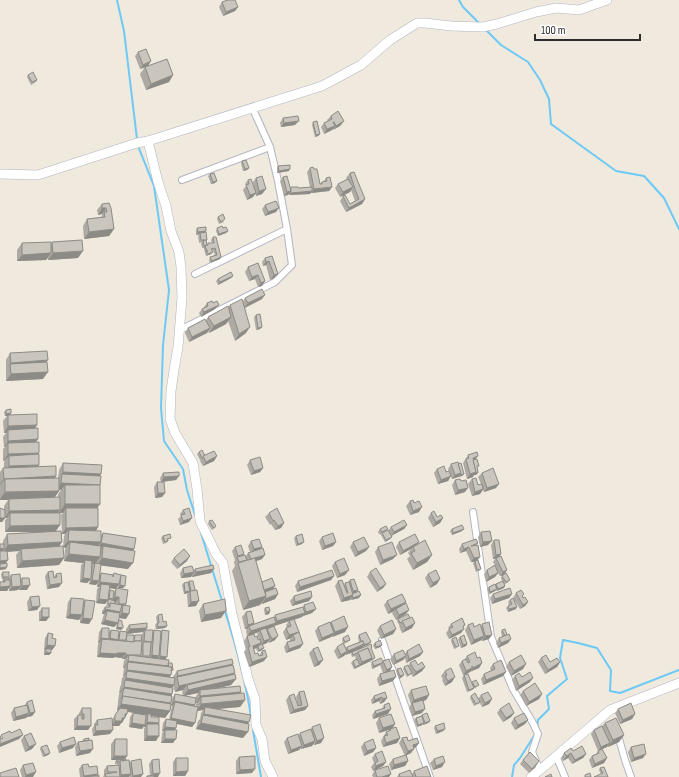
<svg xmlns="http://www.w3.org/2000/svg" width="679" height="777" font-family="'Sofia Sans Condensed',sans-serif">
  <style>
    .lines { fill: none; stroke-linecap: round; stroke-linejoin: round }
    .stream { stroke: #6dc9f5; stroke-width: 2 }
    .street-casing { stroke: #b2b4c1; stroke-width: 8 }
    .secondary-casing { stroke: #b2b4c1; stroke-width: 10 }
    .street { stroke: #fff; stroke-width: 6 }
    .secondary { stroke: #fff; stroke-width: 9 }
    .wall { fill: #aeaaa3; fill-rule: evenodd }
    .shaded-wall { fill: #8d8b85 }
    .building { fill: #cac6be; stroke: #8d8b85 }
  </style>
  <rect width="100%" height="100%" fill="#efe9de"/>
  <g class="lines">
    <g class="stream">
      <polyline points="117,0 124,31 137,139"/>
      <polyline points="459,0 463,7 479,23"/>
      <polyline points="485,29 501,45 528,62 540,80 549,99 551,124 616,171 644,176 664,198 679,229"/>
      <polyline points="138,146 154,186 169,290 163,345 161,408 164,441 183,469 187,490 195,515"/>
      <polyline points="201,533 222,601"/>
      <path d="M225,611c11,35 21,70 26,106"/>
      <polyline points="537,729 538,720 549,709 547,696 567,679 560,658 563,640 578,643 597,648 611,670 610,691 620,693 679,670"/>
      <polyline points="253,730 261,777"/>
      <polyline points="512,777 514,765 520,758 534,736"/>
    </g>
    <g class="street-casing">
      <g id="street">
        <polyline points="182,180 270,147"/>
        <polyline points="195,274 287,229"/>
        <polyline points="180,330 275,282 292,265 287,229 278,181 270,147 252,107"/>
        <polyline points="473,512 491,637 513,689 533,723 538,734 532,752 540,770"/>
        <polyline points="382,640 430,777"/>
        <polyline points="618,735 625,760 631,777"/>
        <polyline points="556,756 565,777"/>
      </g>
    </g>
    <g class="secondary-casing">
      <g id="secondary">
        <polyline points="148,141 158,182 166,206 171,231 179,252 181,267 182,298 178,347 174,370 171,391 170,419 175,433 193,463 197,489 200,521 216,554 223,563 232,614 242,653 248,679 255,699 256,725 262,739 265,761 273,777"/>
        <polyline points="0,174 38,175 137,143 148,141 322,86 361,65 390,40 417,23 425,23 451,26 483,27 497,24 536,12 556,8 579,10 607,0"/>
        <polyline points="531,777 540,770 610,710 679,683"/>
      </g>
    </g>
    <use href="#street" class="street"/>
    <use href="#secondary" class="secondary"/>
  </g>
  <g class="wall">
    <polygon points="222,2 238,7 235,11 223,16 219,7"/>
    <polygon points="138,52 148,66 140,69 135,56"/>
    <polygon points="145,67 173,75 169,82 146,90 140,74"/>
    <polygon points="28,75 37,80 36,82 31,85 27,77"/>
    <polygon points="331,116 344,121 340,126 324,134 321,127 324,123 328,121 327,120"/>
    <polygon points="283,118 295,125 281,127 280,123"/>
    <polygon points="313,122 320,134 318,136 315,137 312,125"/>
    <polygon points="242,161 249,168 247,170 243,171 241,163"/>
    <polygon points="278,166 289,171 277,173 277,168"/>
    <polygon points="310,168 314,169 320,184 322,182 324,181 326,178 332,187 329,191 311,193 311,192 310,194 289,195 289,193 288,195 284,196 280,181 283,177 290,188 299,188 310,187 307,172"/>
    <polygon points="350,173 365,199 362,204 346,212 340,201 343,196 350,204 355,201 351,190 350,192 340,197 335,188 338,184 347,179 346,178"/>
    <polygon points="210,174 215,183 211,184 208,176"/>
    <polygon points="256,178 266,189 262,194 256,196 255,193 253,197 247,200 243,190 246,186 245,184 248,180 254,190 253,182"/>
    <polygon points="109,203 114,229 109,236 84,239 83,226 87,219 100,218 102,216 102,214 98,215 97,210 102,204"/>
    <polygon points="265,205 276,212 265,216 262,209"/>
    <polygon points="218,217 224,222 219,224 217,219"/>
    <polygon points="197,228 206,231 206,241 207,245 208,243 212,243 211,240 213,237 221,257 220,259 210,263 209,260 210,257 215,256 213,250 212,250 213,252 211,254 206,256 204,249 204,248 202,248 201,243 202,242 199,243 198,235 199,234 196,235 196,231"/>
    <polygon points="217,228 223,228 228,231 226,233 218,236 216,231"/>
    <polygon points="52,242 78,258 48,260 48,258 46,260 17,261 17,250 22,243 51,244"/>
    <polygon points="272,256 278,274 274,278 270,280 266,265 263,266 262,262 265,258"/>
    <polygon points="258,263 265,281 262,286 258,287 255,279 249,281 245,272 248,267"/>
    <polygon points="233,276 231,278 218,285 216,281 218,279"/>
    <polygon points="245,298 262,299 245,308 246,333 235,341 228,321 226,324 209,333 208,331 207,333 189,342 185,333 188,328 206,320 208,317 228,307 230,305 243,301"/>
    <polygon points="207,303 215,309 201,317 199,313 202,309 204,308 204,307"/>
    <polygon points="256,315 262,327 260,329 256,330 254,317"/>
    <polygon points="10,353 47,362 43,379 6,381 6,360"/>
    <path d="M6,410l4,5 27,10 -2,3 1,14 3,23 -1,1 18,10 -1,2h3l1,-8 4,-7 37,13 -2,32v19l-2,4 5,5 2,-3 31,16 -1,1 -5,19 -27,-4 -2,10 2,-2 12,2 1,-2 9,15h-5v-2l-2,3 -7,-1v3l1,-1 4,2 2,-4 10,16 -1,2 1,13 -7,-1 1,-5 -2,8 3,9 -5,-1 1,-5 -3,3 -13,-3 3,-10h-2v-3l3,-4h3v-1h-2l2,-5 -3,3 -9,-1 1,-14 2,-2h-2v-4l-1,2 -7,-1 1,-4 -3,3 -7,-1 1,-17 2,-2 -19,-2 1,-12 1,-1 -3,-1 1,-11 1,-2h-3v8l-3,4 5,12 -5,7 -42,3 -1,-13 3,-4 -12,1 1,8 -3,4 1,5 -6,1 3,-29 4,-7 38,-2h-40v-12l2,-2h-2l-3,4 2,-13v-3l4,-6h-8v-28l3,-4h1v-6l1,-2 -2,1v-12l2,-2h-1l-1,-10 3,-4h-2l-1,-12 4,-5h-2l-1,-4zM59,490h2l-3,4v3l-4,1 5,-7zM60,513h3l-2,2 1,17 -6,-1 4,-6z"/>
    <polygon points="199,452 205,456 217,456 214,461 203,466 200,461 201,460 200,460 197,454"/>
    <polygon points="468,455 476,459 477,468 476,475 474,475 473,477 467,479 463,463"/>
    <polygon points="250,460 263,468 260,472 251,475 247,465"/>
    <polygon points="451,464 464,474 462,476 452,479 448,469"/>
    <polygon points="437,469 446,472 451,476 448,481 438,484 434,473"/>
    <polygon points="163,473 179,476 176,480 161,482 160,478"/>
    <polygon points="482,473 496,488 484,492 483,490 480,494 472,496 468,484 472,479 478,485 481,484 478,477"/>
    <polygon points="455,480 465,492 455,495 452,485"/>
    <polygon points="157,482 165,493 162,497 155,498 154,487"/>
    <polygon points="410,501 414,503 419,512 410,515 406,506"/>
    <polygon points="183,510 189,522 180,525 178,519 181,516 180,514"/>
    <polygon points="269,513 284,523 281,528 275,530 271,524 270,525 265,517"/>
    <polygon points="431,513 437,517 443,518 440,523 433,527 428,518"/>
    <polygon points="209,521 216,526 215,528 212,530 208,524"/>
    <polygon points="407,525 404,529 391,536 392,537 390,539 385,542 381,535 382,533 380,535 378,532 380,529 386,531 388,531 391,527"/>
    <polygon points="452,529 462,531 452,535 450,531"/>
    <polygon points="481,532 488,545 480,547 478,537"/>
    <polygon points="163,536 169,540 166,543 163,544 161,538"/>
    <polygon points="296,536 302,544 296,546 294,538"/>
    <polygon points="322,537 336,542 333,546 322,550 319,541"/>
    <polygon points="494,540 501,554 499,557 507,570 504,575 500,576 498,573 495,577 486,582 484,574 487,570 495,565 493,562 495,559 493,559 491,545"/>
    <polygon points="251,541 260,548 262,559 256,561 262,582 274,588 278,594 275,599 262,604 261,603 260,605 243,610 232,571 235,566 234,562 235,560 232,551 235,547 243,556 246,556 248,553 250,552 248,546"/>
    <polygon points="353,542 369,547 366,551 355,557 350,547"/>
    <polygon points="399,542 418,544 432,555 427,562 413,570 407,559 410,556 408,553 411,549 400,555 396,547"/>
    <polygon points="478,543 477,545 478,560 481,569 479,571 476,572 473,563 474,562 471,562 466,551 460,553 459,549 462,544"/>
    <polygon points="378,547 393,559 380,565 375,552"/>
    <polygon points="174,558 187,561 177,569 171,562"/>
    <polygon points="335,562 349,570 345,575 337,578 332,566"/>
    <polygon points="183,568 193,571 195,569 214,569 211,573 192,577 192,575 191,577 181,578 180,573"/>
    <polygon points="3,572 8,578 9,578 11,575 20,581 22,578 27,590 19,590 19,588 18,590 9,591 9,588 7,591 2,582 3,579 2,579 1,574"/>
    <polygon points="48,572 54,577 56,574 59,587 47,589 45,576"/>
    <polygon points="370,572 386,584 383,588 377,592 367,577"/>
    <polygon points="428,574 437,584 430,588 425,578"/>
    <polygon points="334,576 331,580 297,592 295,586 298,581"/>
    <polygon points="502,576 509,582 505,584 504,588 497,591 496,590 495,591 489,594 487,589 489,587 495,585 496,584 502,581 501,578"/>
    <polygon points="350,580 359,598 351,600 351,598 350,600 341,602 335,586 338,581 344,585 345,583 348,582"/>
    <polygon points="189,581 196,606 188,607 187,595 188,593 184,594 182,585 184,583 188,583"/>
    <polygon points="516,593 522,596 523,598 528,602 525,606 520,609 513,598"/>
    <polygon points="493,594 512,594 509,598 492,604 490,598"/>
    <polygon points="294,596 312,597 309,601 292,606 290,601"/>
    <polygon points="30,597 37,610 28,611 27,602"/>
    <polygon points="71,598 83,603 85,600 89,624 80,623 80,617 79,620 66,618 68,602"/>
    <polygon points="510,600 516,609 508,612 506,608 509,605 508,602"/>
    <polygon points="387,601 406,602 405,604 406,614 396,620 392,613 394,611 388,614 384,605"/>
    <polygon points="203,604 221,618 201,622 199,611"/>
    <polygon points="304,605 316,609 312,613 303,616 302,617 294,620 298,633 303,644 300,648 286,653 284,647 287,642 290,641 290,639 291,638 286,640 283,632 286,628 287,628 286,625 289,621 274,626 275,640 269,643 268,641 267,643 263,645 262,650 258,652 256,649 257,648 253,649 255,654 259,656 262,651 264,661 249,667 244,652 246,649 244,641 247,636 255,637 258,640 259,640 257,634 259,632 247,636 246,630 247,629 245,629 242,617 246,612 254,623 254,624 274,617 275,615 303,607"/>
    <polygon points="42,608 49,617 46,621 39,621 39,612"/>
    <polygon points="265,608 270,611 269,614 265,615 264,610"/>
    <polygon points="158,615 163,622 165,628 156,629 155,625 157,623 156,617"/>
    <polygon points="398,619 412,628 402,633 399,626 400,625 399,625 397,621"/>
    <polygon points="331,622 345,632 332,637 332,636 331,637 319,642 315,631 318,627 331,623"/>
    <polygon points="451,624 465,625 463,627 461,633 449,639 446,633 449,629 448,628"/>
    <polygon points="482,624 489,639 482,641 482,640 471,645 465,630 468,625 474,627 481,627"/>
    <path d="M129,625l18,3 -1,2 7,2 1,-2 7,3 1,-3 3,29 3,4 3,10v2l-2,2h4l4,-6 55,-6 2,9 2,5 -5,6 -15,4 25,3 -1,2 5,6 -5,7 -23,2 31,15 -5,14 -47,-9 2,-8 2,-2 1,-6 2,-3 -6,1 -2,12 -3,4 -15,-3 -2,6 -2,13h-12l1,-9 1,-3h-1l1,-8 3,-4h3l3,-13 -1,-1 1,-6 3,-5 8,2 -1,-4 1,-2 -8,2 -2,-6 -1,2v7l-2,16 -5,7 -14,-2v1l7,7 -2,17h-12v-12l1,-2h-1v-2l-2,4 -13,-2 1,-10 3,-4h4l-10,-1v2l-2,4 -6,8h-6l-3,8 -17,2 -1,-7 2,-3v-2l3,-4h15l6,-10h-1l2,-16 1,-1h-1l1,-6 1,-2 1,-7 2,-2h-1l1,-8h-1l1,-7 1,-2h-3v-1l-8,-1v1l-17,-1 1,-13 1,-1h-1l1,-11 3,-4 7,4 2,-2 8,3 1,-2 6,1v-3zM143,632l-1,2 -1,7 -6,-6 -1,1 -7,-1v-1zM198,693l-3,5 -10,-2zM195,701l1,2h1l-1,1v2h-2z"/>
    <polygon points="380,626 396,629 393,634 381,639 377,630"/>
    <polygon points="502,630 511,639 508,643 498,648 496,643 499,638 502,637 501,632"/>
    <polygon points="48,633 52,638 55,646 52,650 51,650 51,653 49,655 44,655 44,651 45,650 44,650 45,638"/>
    <polygon points="359,635 369,644 362,647 372,647 371,648 373,660 370,662 369,661 359,666 358,667 354,669 351,663 353,661 356,659 355,657 356,656 352,657 351,654 352,653 345,655 338,659 334,651 337,647 343,643 342,640 343,638 350,640 348,642 344,644 346,648 347,647 359,642 358,637"/>
    <polygon points="460,637 467,644 466,646 461,648 458,639"/>
    <polygon points="452,639 457,648 454,649 451,641"/>
    <polygon points="375,643 382,645 380,647 375,649 373,645"/>
    <polygon points="313,649 323,660 319,665 314,667 309,653"/>
    <polygon points="407,651 423,652 420,656 406,663 405,658 403,660 393,665 390,659 394,654 405,654"/>
    <polygon points="467,656 477,658 482,663 479,668 463,675 459,665 462,661 464,660"/>
    <polygon points="541,658 550,662 560,662 557,667 545,674 538,662"/>
    <polygon points="383,661 392,667 390,671 393,681 379,686 377,679 380,674 383,673 380,665 372,669 371,664 372,662 383,662"/>
    <polygon points="509,662 523,669 511,676 506,667"/>
    <polygon points="410,663 418,665 425,667 422,671 413,677 411,674 410,675 407,677 403,669 404,667 408,666"/>
    <polygon points="493,664 503,676 483,685 481,679 484,674 491,671 490,668"/>
    <polygon points="397,669 402,677 399,679 396,671"/>
    <polygon points="445,671 452,682 445,686 442,680 443,679 441,676"/>
    <polygon points="464,675 472,683 472,682 477,687 467,692 462,678"/>
    <polygon points="515,676 522,677 530,682 516,691 512,680"/>
    <polygon points="411,690 429,695 426,700 423,701 422,713 412,716 409,708 411,704 408,695"/>
    <polygon points="523,691 542,694 539,699 526,706 520,695"/>
    <polygon points="299,692 308,706 305,710 290,714 286,700 289,696 298,706 296,697"/>
    <polygon points="481,695 492,699 489,704 482,707 480,703 474,706 470,698 471,696 478,699"/>
    <polygon points="374,696 387,698 384,702 380,704 379,701 372,704 371,700"/>
    <polygon points="27,702 35,712 32,716 27,717 26,718 13,721 11,713 14,708 24,706"/>
    <polygon points="384,705 388,714 373,719 372,715 375,711 382,709"/>
    <polygon points="82,708 91,708 88,730 74,730 74,719 78,715 79,715 79,713"/>
    <polygon points="500,709 514,713 511,717 503,722 497,713"/>
    <polygon points="618,709 635,714 632,719 620,724 615,713"/>
    <polygon points="422,715 430,721 428,723 423,725 423,724 422,725 417,727 414,720 416,718"/>
    <polygon points="379,718 392,728 400,738 397,743 383,747 381,741 386,732 389,731 390,729 379,733 376,723"/>
    <polygon points="514,718 525,724 515,730 511,723"/>
    <polygon points="605,723 624,735 619,742 608,747 608,746 607,747 602,749 607,758 604,763 592,768 589,760 592,756 596,754 598,751 591,734 594,730 602,726"/>
    <polygon points="435,726 445,729 443,731 436,734 434,728"/>
    <polygon points="312,727 321,743 314,745 313,744 312,746 301,749 301,748 299,750 288,754 284,742 287,738 299,735 300,733 311,729"/>
    <polygon points="24,736 32,749 25,752 21,740"/>
    <polygon points="402,738 408,741 419,743 416,747 414,748 411,753 405,756 399,743"/>
    <polygon points="84,739 89,740 90,753 76,756 75,747 78,742 82,741"/>
    <polygon points="115,739 127,756 125,759 126,760 130,763 131,761 141,777 130,777 129,776 129,777 103,777 104,775 104,770 107,766 117,765 118,764 115,764 115,762 116,760 111,760 111,744"/>
    <polygon points="60,742 73,748 59,753 57,746"/>
    <polygon points="364,743 376,748 373,752 364,756 361,747"/>
    <polygon points="41,747 50,753 48,755 43,757 40,749"/>
    <polygon points="631,747 643,758 631,762 628,752"/>
    <polygon points="573,751 586,754 583,758 572,764 568,758 563,761 561,758 564,753"/>
    <polygon points="375,754 386,762 383,766 373,771 371,767 374,763 372,758"/>
    <polygon points="239,757 252,773 236,774 236,761"/>
    <polygon points="176,758 188,771 185,776 173,776 173,762"/>
    <polygon points="393,759 408,761 405,766 391,770 389,764"/>
    <polygon points="434,759 442,767 433,770 430,763"/>
    <polygon points="152,760 158,777 146,777 147,776 150,776 149,764"/>
    <polygon points="523,760 536,766 529,773 520,764"/>
    <polygon points="23,765 33,777 22,777 20,770"/>
    <polygon points="82,765 89,767 98,774 97,775 99,777 80,777 79,769"/>
    <polygon points="600,768 608,777 601,774 599,770"/>
    <polygon points="375,770 389,777 373,777 372,775"/>
    <polygon points="414,771 431,777 397,777 399,774 412,774"/>
  </g>
  <g class="shaded-wall">
    <polygon points="238,7 235,11 223,16 226,12"/>
    <polygon points="151,61 148,66 140,69 143,65"/>
    <polygon points="173,75 169,82 146,90 151,84"/>
    <polygon points="299,121 295,125 281,127 284,123"/>
    <polygon points="344,121 340,126 333,130 336,126"/>
    <polygon points="335,126 332,130 324,134 327,129"/>
    <polygon points="320,134 318,136 315,137 316,135"/>
    <polygon points="249,168 247,170 243,171 245,169"/>
    <polygon points="290,169 289,171 277,173 279,171"/>
    <polygon points="217,181 215,183 211,184 213,182"/>
    <polygon points="332,187 329,191 311,193 314,189"/>
    <polygon points="353,187 350,192 340,197 343,192"/>
    <polygon points="266,189 262,194 256,196 259,191"/>
    <polygon points="291,191 288,195 284,196 287,192"/>
    <polygon points="312,191 310,194 289,195 291,193"/>
    <polygon points="256,193 253,197 247,200 250,195"/>
    <polygon points="365,199 362,204 346,212 349,208"/>
    <polygon points="102,208 106,208 102,214 98,215"/>
    <polygon points="279,208 276,212 265,216 268,212"/>
    <polygon points="114,229 109,236 84,239 89,232"/>
    <polygon points="206,231 205,233 200,233 199,234 196,235 198,232"/>
    <polygon points="228,231 226,233 218,236 219,234"/>
    <polygon points="83,251 78,258 48,260 53,253"/>
    <polygon points="213,252 211,254 206,256 208,254"/>
    <polygon points="51,253 46,260 17,261 22,255"/>
    <polygon points="221,257 220,259 210,263 212,261"/>
    <polygon points="269,261 266,265 263,266 266,262"/>
    <polygon points="278,274 274,278 270,280 274,275"/>
    <polygon points="258,275 255,279 249,281 252,277"/>
    <polygon points="233,276 231,278 218,285 220,282"/>
    <polygon points="265,281 262,286 258,287 261,283"/>
    <polygon points="265,295 262,299 244,308 248,303"/>
    <polygon points="219,305 215,309 201,317 204,312"/>
    <polygon points="231,317 226,324 209,333 214,326"/>
    <polygon points="250,327 246,333 235,341 239,334"/>
    <polygon points="262,327 260,329 256,330 258,328"/>
    <polygon points="210,328 207,333 189,342 192,337"/>
    <polygon points="48,360 43,367 10,364 6,370 11,363"/>
    <polygon points="48,372 43,379 6,381 11,374"/>
    <polygon points="11,413 10,416 8,415 7,416 5,416 6,414"/>
    <polygon points="37,425 33,432 8,430 6,433 4,433 8,426"/>
    <polygon points="38,439 34,445 8,443 5,447 4,447 8,441"/>
    <polygon points="39,453 34,459 9,456 5,460 3,461 8,454"/>
    <polygon points="217,456 214,461 203,466 206,462"/>
    <polygon points="478,456 475,460 473,461 473,458"/>
    <polygon points="39,465 35,471 4,473 9,466"/>
    <polygon points="263,468 260,472 251,475 254,471"/>
    <polygon points="63,472 101,474 97,481 62,474 58,479"/>
    <polygon points="476,472 478,473 476,475 474,475 473,477 467,479 470,474"/>
    <polygon points="461,473 458,477 452,479 455,475"/>
    <polygon points="464,474 462,476 458,477 460,475"/>
    <polygon points="56,476 52,483 5,479 0,485 0,484 4,479"/>
    <polygon points="179,476 176,480 161,482 164,477"/>
    <polygon points="451,476 448,481 438,484 441,480"/>
    <polygon points="61,483 100,485 65,485 61,490 57,490"/>
    <polygon points="499,484 496,488 484,492 487,488"/>
    <polygon points="468,488 465,492 455,495 458,490"/>
    <polygon points="483,489 480,494 472,496 475,492"/>
    <polygon points="59,491 53,500 9,499 8,500 0,500 0,499 5,492"/>
    <polygon points="158,493 165,493 162,497 155,498"/>
    <polygon points="65,504 100,504 94,513 66,508 63,513 59,513"/>
    <polygon points="422,507 419,512 410,515 413,511"/>
    <polygon points="60,510 55,516 10,513 7,518 5,518 2,522 0,522 0,518 5,518 9,511"/>
    <polygon points="192,518 189,522 180,525 183,521"/>
    <polygon points="443,518 440,523 433,527 436,522"/>
    <polygon points="284,523 281,528 275,530 278,526"/>
    <polygon points="60,525 55,532 5,532 10,526"/>
    <polygon points="407,525 404,529 391,536 394,532"/>
    <polygon points="98,527 94,534 69,530 65,534 62,534 66,528"/>
    <polygon points="464,529 462,531 452,535 453,533"/>
    <polygon points="392,537 390,539 385,542 386,540"/>
    <polygon points="68,541 101,542 96,549 70,542 66,548 63,547"/>
    <polygon points="492,541 488,545 480,547 483,542"/>
    <polygon points="62,542 58,548 21,549 19,551 3,552 8,545"/>
    <polygon points="304,542 302,544 296,546 298,544"/>
    <polygon points="336,542 333,546 322,550 325,546"/>
    <polygon points="419,542 416,546 413,547 411,549 400,555 403,551"/>
    <polygon points="101,543 134,549 130,555 103,546 100,551 97,550"/>
    <polygon points="262,547 259,551 251,554 254,549"/>
    <polygon points="369,547 366,551 355,557 358,552"/>
    <polygon points="469,547 466,551 460,553 464,549"/>
    <polygon points="0,548 4,549 1,553 0,553"/>
    <polygon points="69,554 100,557 95,564 84,563 85,560 83,563 64,561"/>
    <polygon points="244,554 241,558 237,557 235,560 238,556"/>
    <polygon points="501,554 498,559 496,558 495,559 493,559 496,555"/>
    <polygon points="265,555 262,559 248,564 251,560"/>
    <polygon points="397,555 393,559 380,565 383,560"/>
    <polygon points="432,555 427,562 413,570 417,563"/>
    <polygon points="190,556 187,561 177,569 180,565"/>
    <polygon points="480,557 477,561 475,561 474,562 471,562 474,558"/>
    <polygon points="64,558 59,565 17,568 22,561"/>
    <polygon points="102,558 133,563 128,569 97,565"/>
    <polygon points="8,560 4,565 0,565 0,561"/>
    <polygon points="7,567 6,569 0,570 0,568"/>
    <polygon points="214,569 211,573 192,577 196,572"/>
    <polygon points="349,570 345,575 337,578 340,574"/>
    <polygon points="507,570 504,575 500,576 503,572"/>
    <polygon points="194,572 191,577 181,578 184,574"/>
    <polygon points="498,573 495,577 486,582 489,577"/>
    <polygon points="334,576 331,580 297,592 300,587"/>
    <polygon points="83,578 91,579 87,583 80,582"/>
    <polygon points="440,579 437,584 430,588 433,583"/>
    <polygon points="92,580 99,581 96,585 89,584"/>
    <polygon points="100,582 119,584 116,589 100,587 101,584 99,587 97,587"/>
    <polygon points="62,583 59,587 47,589 50,585"/>
    <polygon points="386,584 383,588 377,592 380,588"/>
    <polygon points="30,585 27,590 19,590 22,586"/>
    <polygon points="120,585 125,586 123,588 118,588"/>
    <polygon points="10,586 7,591 0,591 0,587"/>
    <polygon points="21,586 18,590 9,591 12,587"/>
    <polygon points="275,586 272,591 263,594 264,590"/>
    <polygon points="505,586 504,588 497,591 498,589"/>
    <polygon points="497,589 495,591 489,594 490,592"/>
    <polygon points="358,590 355,594 350,596 353,591"/>
    <polygon points="190,591 188,593 184,594 185,592"/>
    <polygon points="278,594 275,599 262,604 265,599"/>
    <polygon points="512,594 509,598 492,604 495,599"/>
    <polygon points="353,595 350,600 341,602 344,598"/>
    <polygon points="361,595 359,598 351,600 353,598"/>
    <polygon points="266,596 260,605 243,610 249,601"/>
    <polygon points="115,597 119,597 116,602 112,601"/>
    <polygon points="312,597 309,601 292,606 295,602"/>
    <polygon points="99,599 108,600 105,604 96,603"/>
    <polygon points="199,601 196,606 188,607 191,602"/>
    <polygon points="406,602 403,607 396,609 394,611 388,614 391,609"/>
    <polygon points="528,602 525,606 520,609 523,605"/>
    <polygon points="119,604 126,604 123,609 123,605 121,609 116,608"/>
    <polygon points="40,606 37,610 28,611 32,607"/>
    <polygon points="517,607 516,609 508,612 509,609"/>
    <polygon points="105,609 120,612 117,617 107,611 104,614 102,614"/>
    <polygon points="316,609 312,613 303,616 306,612"/>
    <polygon points="409,610 406,614 396,620 399,615"/>
    <polygon points="226,611 221,618 201,622 205,615"/>
    <polygon points="270,611 269,614 265,615 267,612"/>
    <polygon points="122,613 129,614 126,619 119,618"/>
    <polygon points="305,613 302,617 274,626 277,621"/>
    <polygon points="70,614 82,615 79,620 66,618"/>
    <polygon points="42,617 49,617 46,621 39,621"/>
    <polygon points="83,618 92,619 89,624 80,623"/>
    <polygon points="105,620 118,623 114,627 101,624"/>
    <polygon points="254,623 251,628 249,626 247,629 245,629 248,625"/>
    <polygon points="276,623 273,627 261,631 260,630 259,632 247,636 251,631"/>
    <polygon points="415,623 412,628 402,633 406,628"/>
    <polygon points="167,626 165,628 156,629 158,627"/>
    <polygon points="117,627 123,628 121,630 116,629"/>
    <polygon points="348,627 345,632 332,637 335,632"/>
    <polygon points="147,628 145,631 145,630 143,632 126,634 130,629"/>
    <polygon points="396,629 393,634 381,639 384,635"/>
    <polygon points="464,629 461,633 449,639 452,635"/>
    <polygon points="299,632 296,636 293,635 291,638 286,640 289,635"/>
    <polygon points="334,633 331,637 319,642 322,638"/>
    <polygon points="492,635 489,639 482,641 485,636"/>
    <polygon points="278,636 275,640 269,643 272,639"/>
    <polygon points="484,636 481,640 471,645 474,640"/>
    <polygon points="101,638 109,639 106,643 102,639 99,643 98,643"/>
    <polygon points="110,638 118,640 115,644 107,643"/>
    <polygon points="270,639 267,643 261,645 264,641"/>
    <polygon points="511,639 508,643 498,648 501,643"/>
    <polygon points="371,642 369,644 362,647 361,649 345,655 348,651"/>
    <polygon points="261,643 258,647 258,646 257,648 250,650 253,646"/>
    <polygon points="303,644 300,648 286,653 289,649"/>
    <polygon points="467,644 466,646 461,648 463,645"/>
    <polygon points="47,645 55,646 52,650 46,650 46,649 44,650"/>
    <polygon points="382,645 380,647 375,649 376,647"/>
    <polygon points="264,648 262,650 258,652 259,650"/>
    <polygon points="347,651 344,656 338,659 341,655"/>
    <polygon points="46,652 51,653 49,655 44,655"/>
    <polygon points="423,652 420,656 406,663 409,659"/>
    <polygon points="100,653 126,653 122,658 114,657 114,658 97,657"/>
    <polygon points="126,655 129,655 125,659 122,659"/>
    <polygon points="152,655 159,656 156,660 149,659"/>
    <polygon points="160,656 167,657 164,661 157,661"/>
    <polygon points="406,656 403,660 393,665 396,661"/>
    <polygon points="267,657 264,661 249,667 252,662"/>
    <polygon points="372,658 369,662 354,669 355,667 359,665 362,662"/>
    <polygon points="323,660 319,665 314,667 318,662"/>
    <polygon points="128,661 168,666 163,673 128,662 124,668 123,668"/>
    <polygon points="560,662 557,667 545,674 548,670"/>
    <polygon points="382,663 380,665 372,669 374,666"/>
    <polygon points="482,663 479,668 469,672 473,668"/>
    <polygon points="233,664 229,670 177,677 173,682 178,676"/>
    <polygon points="526,664 523,669 511,676 514,671"/>
    <polygon points="392,667 389,672 384,674 387,670"/>
    <polygon points="425,667 422,671 413,677 416,672"/>
    <polygon points="472,668 469,673 463,675 466,671"/>
    <polygon points="127,670 171,675 166,682 127,671 124,676 123,676"/>
    <polygon points="506,672 503,676 483,685 486,680"/>
    <polygon points="235,673 230,680 187,685 183,690 175,692 179,686"/>
    <polygon points="404,675 402,677 399,679 400,676"/>
    <polygon points="396,677 393,681 379,686 382,681"/>
    <polygon points="455,677 452,682 445,686 448,681"/>
    <polygon points="126,678 174,685 169,691 125,680"/>
    <polygon points="533,678 530,682 516,691 519,686"/>
    <polygon points="236,679 231,685 200,692 200,690 198,693 183,696 188,690"/>
    <polygon points="124,687 172,694 168,701 124,688 120,693 119,693"/>
    <polygon points="474,688 472,690 467,692 469,690"/>
    <polygon points="241,692 236,698 201,697 197,703 196,703 200,696"/>
    <polygon points="542,694 539,699 526,706 529,702"/>
    <polygon points="429,695 426,700 412,704 412,703 411,704 414,700"/>
    <polygon points="122,696 171,703 166,710 123,696 118,702"/>
    <polygon points="382,697 379,701 372,704 375,700"/>
    <polygon points="387,698 384,702 380,704 383,699"/>
    <polygon points="492,699 489,704 482,707 485,703"/>
    <polygon points="245,700 240,707 205,710 205,707 203,710 197,711 201,704"/>
    <polygon points="174,701 195,705 192,709 175,702 172,706 171,705"/>
    <polygon points="121,704 170,711 165,718 117,710"/>
    <polygon points="308,706 305,710 290,714 294,710"/>
    <polygon points="391,709 388,714 373,719 376,714"/>
    <polygon points="425,709 422,713 412,716 415,712"/>
    <polygon points="35,712 32,716 27,717 30,713"/>
    <polygon points="29,713 26,718 13,721 16,717"/>
    <polygon points="514,713 511,717 503,722 506,718"/>
    <polygon points="125,714 127,714 122,723 121,723 119,726 112,726 115,721"/>
    <polygon points="204,714 249,722 245,729 202,716"/>
    <polygon points="635,714 632,719 620,724 623,720"/>
    <polygon points="171,718 195,723 192,727 168,722"/>
    <polygon points="528,720 525,724 515,730 518,725"/>
    <polygon points="430,721 428,723 423,725 425,723"/>
    <polygon points="147,722 159,723 156,727 147,724 145,727 144,727"/>
    <polygon points="132,723 145,725 142,729 129,727"/>
    <polygon points="201,723 248,732 243,738 196,729"/>
    <polygon points="424,723 422,725 417,727 418,725"/>
    <polygon points="395,724 392,729 379,733 383,728"/>
    <polygon points="77,726 91,726 88,730 74,730"/>
    <polygon points="165,727 176,728 173,733 165,730 163,731 162,731"/>
    <polygon points="445,729 443,731 436,734 438,731"/>
    <polygon points="113,730 110,734 93,736 96,731"/>
    <polygon points="23,735 19,739 0,747 0,744"/>
    <polygon points="624,735 619,742 608,747 613,740"/>
    <polygon points="147,736 159,736 156,741 144,741"/>
    <polygon points="324,738 321,743 314,745 317,741"/>
    <polygon points="400,738 397,743 383,747 386,743"/>
    <polygon points="165,739 176,739 173,743 161,743"/>
    <polygon points="315,741 312,746 301,749 304,745"/>
    <polygon points="419,743 416,747 410,750 413,745"/>
    <polygon points="610,743 607,747 598,751 601,747"/>
    <polygon points="36,744 32,749 25,752 29,747"/>
    <polygon points="76,744 73,748 59,753 62,748"/>
    <polygon points="302,746 299,750 288,754 291,750"/>
    <polygon points="376,748 373,752 364,756 367,751"/>
    <polygon points="93,749 90,753 76,756 80,751"/>
    <polygon points="414,749 411,753 405,756 408,751"/>
    <polygon points="50,753 48,755 43,757 45,755"/>
    <polygon points="571,753 568,758 563,761 567,756"/>
    <polygon points="586,754 583,758 572,764 575,760"/>
    <polygon points="646,754 643,758 631,762 634,758"/>
    <polygon points="114,756 127,756 124,760 111,760"/>
    <polygon points="607,758 604,763 592,768 595,764"/>
    <polygon points="408,761 405,766 391,770 394,765"/>
    <polygon points="539,761 536,766 529,773 532,769"/>
    <polygon points="386,762 383,766 373,771 376,766"/>
    <polygon points="445,762 442,767 433,770 436,766"/>
    <polygon points="255,769 252,773 236,774 240,770"/>
    <polygon points="188,771 185,776 173,776 176,772"/>
    <polygon points="36,772 33,777 25,777 26,775"/>
    <polygon points="160,773 158,777 151,777 153,774"/>
    <polygon points="98,774 96,777 83,777 84,776"/>
    <polygon points="131,774 129,777 120,777 121,775"/>
    <polygon points="143,774 141,777 132,777 133,776"/>
    <polygon points="391,774 389,777 382,777"/>
  </g>
  <g class="building">
    <polygon points="228,0 235,0 238,7 226,12 222,2"/>
    <polygon points="146,49 151,61 143,65 138,52"/>
    <polygon points="167,59 173,75 151,84 145,67"/>
    <polygon points="33,72 37,80 32,82 28,75"/>
    <polygon points="338,111 344,121 336,126 334,122 333,122 335,126 327,129 324,123 332,119 331,116"/>
    <polygon points="298,116 299,121 284,123 283,118"/>
    <polygon points="317,121 320,134 316,135 313,122"/>
    <polygon points="246,160 249,168 245,169 242,161"/>
    <polygon points="290,165 290,169 279,171 278,166"/>
    <polygon points="313,167 314,169 317,169 320,184 322,184 322,182 327,181 326,178 330,177 332,187 314,189 310,168"/>
    <polygon points="354,172 365,199 349,208 343,196 345,195 350,204 359,199 355,189 350,173"/>
    <polygon points="214,173 217,181 213,182 210,174"/>
    <polygon points="262,176 266,189 259,191 256,178"/>
    <polygon points="287,176 291,191 287,192 283,177"/>
    <polygon points="251,179 256,193 250,195 246,185 249,184 248,180"/>
    <polygon points="348,179 353,187 343,192 338,184"/>
    <polygon points="291,187 298,187 299,188 312,187 312,191 291,193"/>
    <polygon points="276,201 279,208 268,212 265,205"/>
    <polygon points="109,203 111,208 114,229 89,232 87,219 105,217 104,212 107,212 106,208 102,208 102,204"/>
    <polygon points="223,214 225,219 221,222 218,217"/>
    <polygon points="222,226 223,228 226,227 228,231 219,234 217,228"/>
    <polygon points="206,227 206,231 198,232 197,228"/>
    <polygon points="206,232 207,240 201,240 200,233"/>
    <polygon points="213,237 216,237 221,257 212,261 210,257 217,255 215,248 211,249 213,252 208,254 206,252 208,251 207,251 205,246 208,245 208,243 214,243"/>
    <polygon points="82,240 83,251 53,253 52,242"/>
    <polygon points="206,240 207,245 204,246 203,241"/>
    <polygon points="51,242 51,253 22,255 22,243"/>
    <polygon points="272,256 278,274 274,275 269,261 266,262 265,258"/>
    <polygon points="258,263 265,281 261,283 258,275 252,277 248,267"/>
    <polygon points="231,272 233,276 220,282 218,279"/>
    <polygon points="262,289 265,295 248,303 245,298"/>
    <polygon points="242,299 250,327 239,334 230,305"/>
    <polygon points="212,301 213,303 217,301 219,305 204,312 202,309 208,306 207,303"/>
    <polygon points="228,306 231,317 214,326 208,317"/>
    <polygon points="260,314 262,327 258,328 256,315"/>
    <polygon points="205,319 210,328 192,337 188,328"/>
    <polygon points="47,351 48,360 11,363 10,353"/>
    <polygon points="47,362 48,372 11,374 10,364"/>
    <polygon points="11,409 11,413 6,414 6,410"/>
    <polygon points="37,414 37,425 8,426 8,415"/>
    <polygon points="38,428 38,439 8,441 8,430"/>
    <polygon points="39,442 39,453 8,454 8,443"/>
    <polygon points="202,450 205,456 202,458 199,452"/>
    <polygon points="214,451 217,456 206,462 203,456"/>
    <polygon points="477,452 478,456 473,458 476,472 470,474 466,459 469,458 468,455"/>
    <polygon points="39,454 39,465 9,466 9,456"/>
    <polygon points="260,457 263,468 254,471 250,460"/>
    <polygon points="477,459 479,466 477,466 478,473 476,473 476,472 473,460"/>
    <polygon points="458,462 461,473 455,475 451,464"/>
    <polygon points="63,463 102,465 101,474 63,472"/>
    <polygon points="461,463 464,474 460,475 461,473 458,464"/>
    <polygon points="56,466 56,476 4,479 3,468"/>
    <polygon points="444,466 446,472 449,471 451,476 441,480 437,469"/>
    <polygon points="493,468 499,484 487,488 482,473"/>
    <polygon points="179,472 179,476 164,477 163,473"/>
    <polygon points="62,474 101,476 100,485 61,483"/>
    <polygon points="59,478 59,491 5,492 5,479"/>
    <polygon points="476,478 478,485 482,484 483,489 475,492 472,479"/>
    <polygon points="460,479 461,481 466,480 468,488 458,490 455,480"/>
    <polygon points="157,482 164,482 165,493 158,493"/>
    <rect x="65" y="485" width="35" height="19"/>
    <polygon points="60,497 60,510 9,511 9,499"/>
    <polygon points="413,500 414,503 419,501 422,507 413,511 410,501"/>
    <polygon points="0,508 5,510 5,518 0,518"/>
    <polygon points="66,508 98,508 98,527 66,528"/>
    <polygon points="189,508 192,518 183,521 181,515 185,514 183,510"/>
    <polygon points="277,508 284,523 278,526 274,520 273,521 269,513"/>
    <polygon points="434,511 437,517 441,515 443,518 436,522 431,513"/>
    <polygon points="10,513 60,513 60,525 10,526"/>
    <polygon points="212,520 216,526 214,528 209,521"/>
    <polygon points="404,520 407,525 394,532 391,527"/>
    <polygon points="462,525 464,529 453,533 452,529"/>
    <polygon points="386,526 388,529 382,532 380,529"/>
    <polygon points="69,530 101,531 101,542 68,541"/>
    <polygon points="388,530 392,537 386,540 382,533"/>
    <polygon points="61,531 62,542 8,545 7,534"/>
    <polygon points="490,531 492,541 483,542 481,532"/>
    <polygon points="103,533 136,538 134,549 101,543"/>
    <polygon points="333,533 336,542 325,546 322,537"/>
    <polygon points="170,534 171,538 167,539 168,541 165,542 163,536"/>
    <polygon points="302,534 304,542 298,544 296,536"/>
    <polygon points="415,534 419,542 403,551 399,542"/>
    <polygon points="364,537 369,547 358,552 353,542"/>
    <polygon points="259,539 262,547 254,549 251,541"/>
    <polygon points="476,539 478,543 471,546 478,545 480,557 474,558 469,547 464,549 462,544"/>
    <polygon points="425,540 432,555 417,563 411,553 415,551 413,547"/>
    <polygon points="494,540 499,540 501,554 496,555"/>
    <polygon points="70,542 101,546 100,557 69,554"/>
    <polygon points="392,542 397,555 383,560 378,547"/>
    <polygon points="0,544 4,544 4,549 0,548"/>
    <polygon points="241,545 244,554 238,556 235,547"/>
    <polygon points="63,546 64,558 22,561 21,549"/>
    <polygon points="103,546 135,551 133,563 102,558"/>
    <polygon points="263,548 265,555 255,558 251,559 248,553"/>
    <polygon points="184,549 190,556 180,565 174,558"/>
    <polygon points="0,551 7,551 8,560 0,561"/>
    <polygon points="245,555 247,560 239,562 237,557"/>
    <polygon points="501,556 507,570 503,572 496,558"/>
    <polygon points="255,558 266,596 249,601 238,563"/>
    <polygon points="344,558 349,570 340,574 335,562"/>
    <polygon points="85,560 92,561 91,579 83,578"/>
    <polygon points="478,560 481,569 477,570 475,561"/>
    <polygon points="7,563 7,567 0,568 0,564"/>
    <polygon points="95,563 101,564 99,581 92,580"/>
    <polygon points="213,565 214,569 196,572 195,569"/>
    <polygon points="495,565 498,573 489,577 487,570"/>
    <polygon points="192,566 194,572 184,574 183,568"/>
    <polygon points="376,568 386,584 380,588 370,572"/>
    <polygon points="332,570 334,576 300,587 298,581"/>
    <polygon points="436,570 440,579 433,583 428,574"/>
    <polygon points="53,571 54,578 57,577 56,574 61,573 62,583 50,585 48,572"/>
    <rect x="3" y="572" width="6" height="5"/>
    <polygon points="101,573 113,575 113,577 114,573 121,575 119,584 100,582"/>
    <polygon points="506,573 510,580 506,582 502,576"/>
    <polygon points="20,574 21,586 12,587 11,575"/>
    <polygon points="121,575 126,576 125,586 120,585"/>
    <polygon points="4,578 9,578 9,580 5,580 5,581 4,581"/>
    <polygon points="22,578 29,578 30,585 22,586"/>
    <polygon points="272,578 275,586 264,590 262,582"/>
    <polygon points="354,579 358,590 353,591 350,580"/>
    <polygon points="5,580 10,580 10,586 0,587 0,582 5,582"/>
    <polygon points="342,580 347,593 348,593 345,583 349,582 353,595 344,598 338,581"/>
    <polygon points="189,581 193,581 195,590 191,591"/>
    <polygon points="503,581 505,586 498,589 496,584"/>
    <polygon points="188,582 190,591 185,592 184,583"/>
    <polygon points="101,584 110,585 108,600 99,599"/>
    <polygon points="495,584 497,589 490,592 489,587"/>
    <polygon points="116,588 128,590 126,604 119,604 119,597 115,597"/>
    <polygon points="276,588 278,594 265,599 265,598 266,596 265,592"/>
    <polygon points="510,588 512,594 495,599 493,594"/>
    <polygon points="110,590 114,591 113,599 109,598"/>
    <polygon points="197,590 199,601 191,602 190,591"/>
    <polygon points="521,590 524,594 522,596 523,598 525,597 528,602 523,605 516,593"/>
    <polygon points="311,591 312,597 295,602 294,596"/>
    <polygon points="359,591 361,595 353,598 352,594"/>
    <polygon points="402,594 406,602 391,609 387,601"/>
    <polygon points="39,596 40,606 32,607 30,597"/>
    <polygon points="71,598 84,599 82,615 70,614"/>
    <polygon points="513,598 517,607 509,609 508,606 512,604 510,600"/>
    <polygon points="108,599 115,601 114,604 110,603 110,604 108,604"/>
    <polygon points="225,599 226,611 205,615 203,604"/>
    <polygon points="85,600 95,601 92,619 83,618"/>
    <polygon points="313,602 316,609 306,612 304,605"/>
    <polygon points="110,603 122,605 120,612 105,609 105,607 110,607"/>
    <polygon points="406,603 409,610 399,615 396,609"/>
    <polygon points="123,605 130,606 129,614 122,613"/>
    <polygon points="269,607 270,611 267,612 265,608"/>
    <polygon points="303,607 305,613 277,621 275,615"/>
    <rect x="42" y="608" width="7" height="9"/>
    <polygon points="107,611 120,613 118,623 105,620"/>
    <polygon points="251,611 254,623 248,625 246,612"/>
    <polygon points="162,614 163,622 166,621 167,626 158,627 157,623 159,623 158,615"/>
    <polygon points="408,614 410,618 400,623 398,619"/>
    <polygon points="344,616 348,627 335,632 331,622"/>
    <polygon points="274,617 276,623 251,631 249,626"/>
    <polygon points="412,617 415,623 406,628 402,621"/>
    <polygon points="462,618 465,625 463,626 464,629 452,635 449,629 453,627 451,624"/>
    <polygon points="294,619 299,632 289,635 286,628 291,626 289,621"/>
    <polygon points="119,620 122,621 122,624 123,625 123,628 117,627"/>
    <polygon points="392,620 396,629 384,635 380,626"/>
    <polygon points="330,622 334,633 322,638 318,627"/>
    <polygon points="489,622 492,635 485,636 482,624"/>
    <polygon points="147,623 147,628 130,629 129,625"/>
    <polygon points="473,623 474,627 480,624 484,636 474,640 468,625"/>
    <polygon points="274,626 278,636 272,639 267,629"/>
    <polygon points="102,628 109,628 109,639 101,638"/>
    <polygon points="266,628 270,639 264,641 260,630"/>
    <polygon points="505,629 507,635 505,636 502,630"/>
    <polygon points="111,630 119,631 118,640 110,638"/>
    <polygon points="145,630 153,630 152,642 144,641"/>
    <polygon points="154,630 161,631 159,656 152,655"/>
    <polygon points="162,630 169,631 167,657 160,656"/>
    <polygon points="120,631 127,632 126,640 119,640"/>
    <polygon points="299,632 303,644 289,649 287,642 295,640 293,635"/>
    <polygon points="366,632 371,642 364,645 364,644 363,641 361,641 359,635"/>
    <polygon points="48,633 53,634 52,638 56,639 55,646 47,645"/>
    <polygon points="254,634 255,637 257,636 258,640 260,639 261,643 253,646 255,654 258,653 259,656 263,655 262,651 265,650 267,657 252,662 248,647 250,647 247,636"/>
    <polygon points="509,634 511,639 501,643 499,638"/>
    <polygon points="127,635 134,635 134,642 126,641"/>
    <polygon points="135,635 142,635 141,641 134,641"/>
    <polygon points="348,635 350,640 345,642 343,638"/>
    <polygon points="464,635 467,644 463,645 460,637"/>
    <polygon points="456,637 459,646 456,647 452,639"/>
    <polygon points="102,639 134,642 134,641 142,641 141,655 126,655 126,653 117,653 117,654 100,653"/>
    <polygon points="380,640 382,645 376,647 375,643"/>
    <polygon points="363,641 364,644 348,651 347,647"/>
    <polygon points="143,642 151,642 150,656 143,656"/>
    <polygon points="343,643 347,651 341,655 337,647"/>
    <polygon points="262,644 264,648 259,650 258,646"/>
    <polygon points="371,644 372,647 371,648 375,658 371,660 372,658 368,648 353,655 352,652"/>
    <polygon points="419,644 423,652 409,659 407,651"/>
    <polygon points="318,647 323,660 318,662 313,649"/>
    <polygon points="368,648 372,658 362,662 358,652"/>
    <polygon points="46,649 51,649 51,653 46,652"/>
    <polygon points="403,650 406,656 396,661 394,654"/>
    <polygon points="475,652 477,658 480,657 482,663 473,668 472,666 472,668 466,671 462,661 466,659 468,663 470,662 467,656"/>
    <polygon points="129,655 169,660 168,666 128,661"/>
    <polygon points="521,655 526,664 514,671 509,662"/>
    <polygon points="546,655 550,662 557,658 560,662 548,670 541,658"/>
    <polygon points="381,658 383,662 382,663 374,666 372,662"/>
    <polygon points="232,659 233,664 178,676 177,671"/>
    <polygon points="357,659 360,665 355,667 353,661"/>
    <polygon points="389,659 392,667 387,670 383,661"/>
    <polygon points="415,660 418,665 422,662 425,667 416,672 410,663"/>
    <polygon points="501,660 506,672 486,680 484,674 495,669 493,664"/>
    <polygon points="128,662 172,667 171,675 127,670"/>
    <polygon points="168,663 172,663 173,670 171,671 172,667 169,667"/>
    <polygon points="233,665 235,673 179,686 177,677"/>
    <polygon points="408,665 412,673 408,675 404,667"/>
    <polygon points="401,668 404,675 400,676 397,669"/>
    <polygon points="451,668 455,677 448,681 445,676 447,675 445,671"/>
    <polygon points="394,670 396,677 382,681 380,674"/>
    <polygon points="127,671 175,678 174,685 126,678"/>
    <polygon points="530,672 533,678 519,686 515,676 519,673 522,677"/>
    <polygon points="235,674 236,679 188,690 187,685"/>
    <polygon points="468,674 474,688 469,690 464,675"/>
    <polygon points="125,680 173,688 172,694 124,687"/>
    <polygon points="476,680 479,685 475,687 472,682"/>
    <polygon points="535,683 542,694 529,702 523,691"/>
    <polygon points="240,686 241,692 200,696 200,690"/>
    <polygon points="426,686 429,695 414,700 411,690"/>
    <polygon points="124,688 172,696 171,703 122,696"/>
    <polygon points="304,691 308,706 294,710 289,696 294,694 298,706 302,705 299,692"/>
    <polygon points="385,692 387,698 383,699 382,697 375,700 374,696"/>
    <polygon points="488,692 492,699 485,703 481,695"/>
    <polygon points="244,693 245,700 201,704 201,697"/>
    <polygon points="475,693 480,702 476,704 471,696"/>
    <polygon points="175,694 196,698 195,705 174,701"/>
    <polygon points="123,696 171,704 170,711 121,704"/>
    <polygon points="32,700 35,712 30,713 27,702"/>
    <polygon points="423,700 425,709 415,712 412,703"/>
    <polygon points="175,702 198,707 195,723 171,718"/>
    <polygon points="389,703 391,709 376,714 375,711 385,708 384,705"/>
    <polygon points="509,703 514,713 506,718 500,709"/>
    <polygon points="631,703 635,714 623,720 618,709"/>
    <polygon points="27,705 29,713 16,717 14,708"/>
    <polygon points="205,707 251,715 249,722 204,714"/>
    <polygon points="82,708 91,708 91,726 77,726 78,715 82,715 82,719 84,719 84,714 82,714"/>
    <polygon points="120,708 128,709 127,714 125,714 125,718 122,718 122,721 115,721 115,715"/>
    <polygon points="133,713 146,715 145,725 132,723"/>
    <polygon points="427,713 430,721 425,723 422,715"/>
    <polygon points="524,713 528,720 518,725 514,718"/>
    <polygon points="148,714 151,714 151,717 159,717 159,723 147,722"/>
    <polygon points="391,714 395,724 383,728 379,718"/>
    <polygon points="203,715 249,724 248,732 201,723"/>
    <polygon points="422,716 424,723 418,725 416,718"/>
    <polygon points="112,718 113,730 96,731 95,725 98,725 97,720"/>
    <polygon points="616,718 624,735 613,740 605,723"/>
    <polygon points="166,719 177,721 176,728 165,727"/>
    <polygon points="444,723 445,729 438,731 435,726"/>
    <rect x="147" y="724" width="12" height="12"/>
    <polygon points="320,724 324,738 317,741 312,727"/>
    <polygon points="602,726 610,743 601,747 594,730"/>
    <polygon points="396,727 400,738 386,743 384,736 388,735 386,732 391,730 390,729"/>
    <polygon points="20,729 23,735 0,744 0,736 1,739 3,738 1,735 10,731 11,733"/>
    <polygon points="311,729 315,741 304,745 300,733"/>
    <polygon points="165,730 177,730 176,739 165,739"/>
    <polygon points="31,733 36,744 29,747 24,736"/>
    <polygon points="298,734 302,746 291,750 287,738"/>
    <polygon points="74,737 76,744 62,748 60,742"/>
    <polygon points="407,737 408,741 417,738 419,743 413,745 414,749 408,751 402,738"/>
    <polygon points="89,738 89,740 84,741 84,739"/>
    <polygon points="115,739 127,739 127,756 114,756"/>
    <polygon points="373,739 376,748 367,751 364,743"/>
    <polygon points="92,740 93,749 80,751 78,742"/>
    <polygon points="644,744 646,754 634,758 631,747"/>
    <polygon points="47,745 50,753 45,755 41,747"/>
    <polygon points="582,746 586,754 575,760 571,753 567,756 564,753 571,748 573,751"/>
    <polygon points="602,749 607,758 595,764 592,756 599,753 598,751"/>
    <polygon points="382,751 386,762 376,766 375,763 378,761 375,754"/>
    <polygon points="530,752 539,761 532,769 523,760"/>
    <polygon points="406,755 408,761 394,765 393,759"/>
    <polygon points="255,756 255,769 240,770 239,757"/>
    <polygon points="443,756 445,762 436,766 434,759"/>
    <polygon points="176,758 188,758 188,771 176,772"/>
    <polygon points="126,759 126,760 117,762 117,760"/>
    <polygon points="141,759 143,774 133,776 131,761"/>
    <polygon points="159,759 160,773 153,774 152,760"/>
    <polygon points="129,760 131,774 121,775 120,761"/>
    <polygon points="33,763 36,772 26,775 23,765"/>
    <polygon points="88,764 89,767 97,766 98,774 84,776 82,765"/>
    <polygon points="119,765 120,777 106,777 105,774 117,772 108,772 107,766"/>
    <polygon points="388,766 391,774 382,777 377,777 375,770"/>
    <polygon points="427,766 431,777 416,777 414,771"/>
    <polygon points="604,767 608,777 594,777 603,773 600,768"/>
    <polygon points="16,768 19,777 0,777 0,773"/>
    <polygon points="410,770 413,777 400,777 399,774"/>
    <polygon points="590,773 591,777 585,777 585,775"/>
    <polygon points="551,774 552,777 545,777"/>
    <polygon points="99,775 99,777 85,777"/>
    <polygon points="154,775 154,777 147,777 147,776"/>
  </g>
  <path d="M535 34v6h105v-6" fill="none" stroke="#2d2d2d" stroke-width="2"/>
  <text x="541" y="34" font-size="12" fill="#2d2d2d" stroke="#ffffff" stroke-width="3" paint-order="stroke">100 m</text>
</svg>
